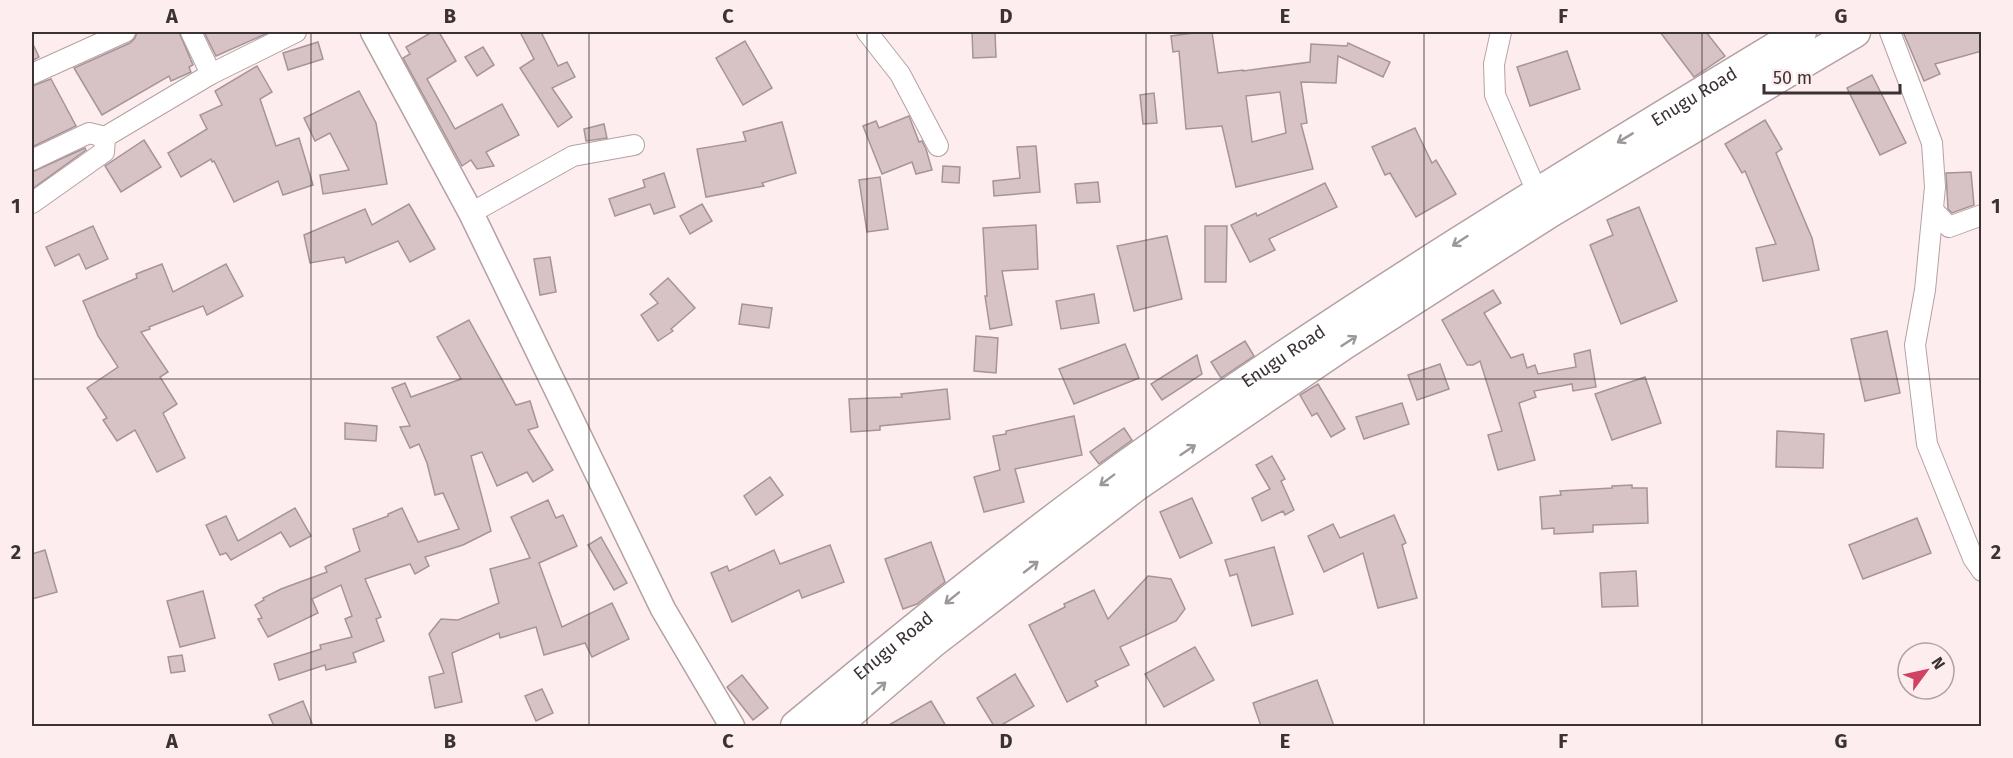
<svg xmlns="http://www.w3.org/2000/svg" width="2013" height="758" font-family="'Fira Sans',sans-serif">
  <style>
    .building { fill: #d7c2c5; stroke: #a79496; stroke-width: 1.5; fill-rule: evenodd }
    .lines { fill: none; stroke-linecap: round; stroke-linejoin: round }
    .minor-casing { stroke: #b4a1a3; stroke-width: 22 }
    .tertiary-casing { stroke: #b4a1a3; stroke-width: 27 }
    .primary-casing { stroke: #b4a1a3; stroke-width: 33 }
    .minor { stroke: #fff; stroke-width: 20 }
    .tertiary { stroke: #fff; stroke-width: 24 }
    .primary { stroke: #fff; stroke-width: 30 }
    .oneway { stroke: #9c9899 }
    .grid { fill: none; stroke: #3a3233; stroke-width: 1.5; stroke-opacity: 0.55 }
    .labels { text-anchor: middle; stroke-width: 4.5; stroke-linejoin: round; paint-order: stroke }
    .street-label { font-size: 18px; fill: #3a3233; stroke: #feedef }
    .neatline { fill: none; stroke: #3a3233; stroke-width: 2 }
    .grid-label { font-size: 20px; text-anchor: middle; font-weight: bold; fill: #3a3233 }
  </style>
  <rect width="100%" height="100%" fill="#feedef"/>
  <g class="building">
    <polygon points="137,32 179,32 193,65 189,67 191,72 171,81 169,76 102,115 74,68 130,43 135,38"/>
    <polygon points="204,32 270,32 216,56"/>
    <polygon points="432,32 439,32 456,61 427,79 455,129 502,104 519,135 486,152 494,166 477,169 471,160 462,166 403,58 410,54 406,47"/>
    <polygon points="520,32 541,32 558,66 567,62 575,77 552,88 572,117 558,127 520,68 534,59"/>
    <polygon points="972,32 995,32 996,57 973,58"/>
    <path d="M1201,32h11l6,41 25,-3v1l67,-9 1,-18 36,2 1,-3 42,19 -7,15 -45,-21 -2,27 -35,-1 6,41 -6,1 12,45 -77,18 -14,-61 -36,3 -7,-78 -6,1 -2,-16zM1280,92l6,41 -34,9 -6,-46z"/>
    <polygon points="1660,32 1706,32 1725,56 1694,77"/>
    <polygon points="1903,32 1982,32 1982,51 1935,64 1940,74 1924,81"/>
    <polygon points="745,41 772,88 743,105 716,58"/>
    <polygon points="32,42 39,57 32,61"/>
    <polygon points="318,42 323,59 288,70 283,53"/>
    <polygon points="483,47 494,65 477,76 465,57"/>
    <polygon points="1567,51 1580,89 1530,106 1517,67"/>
    <polygon points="257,66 272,92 260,99 276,146 299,138 313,185 283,195 278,181 234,202 214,161 212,162 211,159 181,177 168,153 207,129 200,115 222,105 215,91"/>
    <polygon points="1872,75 1906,143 1880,155 1847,88"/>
    <polygon points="51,79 76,126 32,147 32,86"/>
    <polygon points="359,91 376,123 387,184 323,194 320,175 349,170 330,133 315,141 304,118"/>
    <polygon points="1154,93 1157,123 1143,124 1140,95"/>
    <polygon points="909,116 919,142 922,141 926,149 932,170 916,174 912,162 882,174 863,126 876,121 879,128"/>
    <polygon points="1765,120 1782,149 1776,153 1812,238 1819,270 1763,281 1756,248 1776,244 1745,171 1742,173 1725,144"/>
    <polygon points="782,122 796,173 762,183 764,186 706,197 697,149 746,141 743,132"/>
    <polygon points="604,124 607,138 586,141 584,129"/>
    <polygon points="1415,128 1432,163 1436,160 1456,194 1416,217 1390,173 1385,175 1372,147"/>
    <polygon points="144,140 161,167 121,192 105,166"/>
    <polygon points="1036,146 1040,192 994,196 993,181 1020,178 1017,147"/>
    <polygon points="85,148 86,150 32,189 32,172"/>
    <polygon points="943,166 960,167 959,183 942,182"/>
    <polygon points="1971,172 1974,205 1952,213 1948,209 1946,173"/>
    <polygon points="664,173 675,207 654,214 650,204 615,216 609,199 645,187 643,180"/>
    <polygon points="880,177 888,229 867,232 859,180"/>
    <polygon points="1098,182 1100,202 1077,203 1075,184"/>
    <polygon points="1325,183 1337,207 1269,239 1275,250 1250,262 1231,225 1256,213 1257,216"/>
    <polygon points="409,204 435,249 410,262 398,241 346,263 344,257 310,263 304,235 365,209 372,225"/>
    <polygon points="702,204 712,221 690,234 680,216"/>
    <polygon points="1639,207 1677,301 1621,324 1590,245 1613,235 1607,220"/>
    <polygon points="1036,225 1038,269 1002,271 1012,325 990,329 985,296 987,296 983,228"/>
    <polygon points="93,226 108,259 86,269 79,254 55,266 46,247"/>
    <polygon points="1205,226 1227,226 1226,282 1205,282"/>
    <polygon points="1167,236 1182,299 1134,311 1117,246"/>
    <polygon points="550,257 556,292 540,295 534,259"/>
    <polygon points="162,264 173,292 226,264 243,296 207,315 203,306 149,327 150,329 141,332 168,372 160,377 177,404 163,413 185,458 157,472 135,430 117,441 103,420 107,418 87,388 118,367 98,336 83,301 137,278 136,274"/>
    <polygon points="668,278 695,308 671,329 673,331 658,341 641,315 658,303 650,294"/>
    <polygon points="1493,290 1501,303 1484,313 1511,358 1523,354 1527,368 1535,365 1538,374 1576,367 1574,354 1590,350 1596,387 1573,391 1572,384 1534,391 1536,397 1519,403 1535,460 1498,470 1488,435 1502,431 1480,361 1473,365 1467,365 1442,320"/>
    <polygon points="1094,294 1099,323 1061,329 1056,301"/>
    <polygon points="742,304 772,308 769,328 739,324"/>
    <polygon points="469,320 516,405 530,401 538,427 528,430 553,470 533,482 527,472 497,486 482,452 471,456 491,531 463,545 425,557 429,566 415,574 410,564 365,579 381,617 376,619 384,641 353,653 356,662 326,670 325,665 279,680 274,664 321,649 320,645 352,637 345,619 352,616 341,585 312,599 318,613 268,637 258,619 262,618 255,605 264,600 263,598 281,589 327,572 325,567 360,551 353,529 388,516 388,514 402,508 418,542 459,529 443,493 435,495 427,463 419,444 410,448 400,427 410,426 392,388 405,383 411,397 461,379 437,337"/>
    <polygon points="1887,331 1900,393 1865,401 1851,339"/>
    <polygon points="976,336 998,338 996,373 974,371"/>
    <polygon points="1245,341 1254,356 1221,378 1211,362"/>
    <polygon points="1125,344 1139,378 1074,404 1059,369"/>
    <polygon points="1197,355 1202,374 1162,400 1151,384"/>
    <polygon points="1440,364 1449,389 1417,400 1408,375"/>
    <polygon points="1645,377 1661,423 1612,440 1595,394"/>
    <polygon points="1318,384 1345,429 1331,437 1317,413 1312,416 1300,395"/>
    <polygon points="947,389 950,419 880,426 880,430 851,432 849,399 902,397 901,394"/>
    <polygon points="1402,403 1409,424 1364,439 1356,417"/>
    <polygon points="1074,416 1082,455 1015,469 1024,502 984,512 974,477 1000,470 993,436 1006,434 1006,431"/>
    <polygon points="345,423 377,426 376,441 345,439"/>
    <polygon points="1124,428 1132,440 1099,464 1090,452"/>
    <polygon points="1777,431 1824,434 1823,468 1776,467"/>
    <polygon points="1272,456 1285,479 1281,481 1294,510 1285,515 1283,511 1262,521 1252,498 1270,489 1256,465"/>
    <polygon points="770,477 783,495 756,515 744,496"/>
    <polygon points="1632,485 1632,488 1647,488 1648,523 1593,525 1593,532 1554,534 1554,528 1542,529 1540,497 1561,495 1560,491 1612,488 1612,486"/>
    <polygon points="1192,498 1212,543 1180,558 1160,512"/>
    <polygon points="548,500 556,518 563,515 577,546 539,563 562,627 612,603 629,639 592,657 585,643 544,655 536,627 500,638 499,633 452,653 462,702 435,708 429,677 444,673 429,634 441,619 458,620 499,603 490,569 530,558 511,517"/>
    <polygon points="295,508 311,536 290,547 281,532 231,560 226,553 220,555 206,525 226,516 238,541"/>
    <polygon points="1394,515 1406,543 1402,545 1417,598 1378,608 1363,553 1324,572 1308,536 1333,524 1340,538"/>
    <polygon points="1917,518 1931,553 1863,579 1849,545"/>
    <polygon points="601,537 627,583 614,590 588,545"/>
    <polygon points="931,542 945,582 917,604 903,609 885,559"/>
    <polygon points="830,545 844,582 802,598 799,590 732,622 711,573 727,566 729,571 774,550 780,564"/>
    <polygon points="1274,547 1293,614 1252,626 1237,574 1230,576 1225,560"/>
    <polygon points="45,550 57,592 32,599 32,554"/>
    <polygon points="1636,571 1638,606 1602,607 1600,573"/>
    <polygon points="1148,576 1171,579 1185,609 1176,621 1120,647 1129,665 1095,681 1098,686 1067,702 1029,625 1065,607 1064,604 1094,590 1108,619"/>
    <polygon points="203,591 215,638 180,647 167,601"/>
    <polygon points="1195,647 1214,680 1164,707 1145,674"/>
    <polygon points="182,655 185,671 171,673 168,657"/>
    <polygon points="1015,674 1034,706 1000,726 994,726 977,698"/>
    <polygon points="742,675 768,708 753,720 727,687"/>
    <polygon points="1317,680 1334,726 1261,726 1253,703"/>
    <polygon points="542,689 553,713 536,721 525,696"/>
    <polygon points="303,701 313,726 274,726 269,715"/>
    <polygon points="931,701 946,726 887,726"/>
  </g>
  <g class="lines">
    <g class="minor-casing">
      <g id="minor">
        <polyline points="191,32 211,74"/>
        <polyline points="867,32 900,74 938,146"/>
        <polyline points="1501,32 1494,64 1495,95 1537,192"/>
        <polyline points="1890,32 1932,143 1935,187 1925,290 1915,345 1927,444 1973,558 1982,571"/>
        <polyline points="32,74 125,32"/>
        <polyline points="32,160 89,133 105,137"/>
        <polyline points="32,203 104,152 105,137 211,74 296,32"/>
        <polyline points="1933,210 1949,227 1982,215"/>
        <polyline points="471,213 573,156 634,145"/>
      </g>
    </g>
    <g class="tertiary-casing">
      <polyline id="tertiary" points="373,32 471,213 663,609 732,726"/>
    </g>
    <g class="primary-casing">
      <g id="primary">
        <path id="s1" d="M796,726c107,-89 215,-177 328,-259 218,-157 447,-296 677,-435"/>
        <polyline points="835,726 933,642 1137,485 1344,344 1550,212 1855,32"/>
      </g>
    </g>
    <use href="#minor" class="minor"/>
    <use href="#tertiary" class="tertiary"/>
    <use href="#primary" class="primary"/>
  </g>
  <defs><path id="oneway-shaft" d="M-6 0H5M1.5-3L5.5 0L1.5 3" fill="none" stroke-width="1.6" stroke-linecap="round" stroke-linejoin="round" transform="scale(1.5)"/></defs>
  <g class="oneway">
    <use href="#oneway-shaft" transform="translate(1625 138) rotate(149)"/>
    <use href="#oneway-shaft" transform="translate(1460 241) rotate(147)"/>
    <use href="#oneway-shaft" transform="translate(1349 341) rotate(-33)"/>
    <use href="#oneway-shaft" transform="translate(1188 450) rotate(-34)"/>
    <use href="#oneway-shaft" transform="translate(1107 480) rotate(143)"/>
    <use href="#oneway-shaft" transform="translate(1031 567) rotate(-38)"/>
    <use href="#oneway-shaft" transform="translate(952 598) rotate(141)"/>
    <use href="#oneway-shaft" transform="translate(879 688) rotate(-41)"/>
  </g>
  <path class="grid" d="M311,32v694M589,32v694M867,32v694M1146,32v694M1424,32v694M1702,32v694M32,379h1950"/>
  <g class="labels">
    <g class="street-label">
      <text dy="6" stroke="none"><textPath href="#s1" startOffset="1098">Enugu Road</textPath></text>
      <text dy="6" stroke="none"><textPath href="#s1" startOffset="612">Enugu Road</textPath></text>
      <text dy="6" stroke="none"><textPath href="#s1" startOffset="126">Enugu Road</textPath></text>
    </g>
  </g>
  <rect width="2013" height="758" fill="none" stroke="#feedef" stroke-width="66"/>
  <g transform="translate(1926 671) rotate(57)"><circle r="28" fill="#feedef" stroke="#b0a2a4" stroke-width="1.5"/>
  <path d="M0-4.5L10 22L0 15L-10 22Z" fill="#d14164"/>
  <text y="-9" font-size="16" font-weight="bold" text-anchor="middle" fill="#3a3233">N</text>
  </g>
  <path d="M1764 84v9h136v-9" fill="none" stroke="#3a3233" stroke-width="3"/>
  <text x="1773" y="84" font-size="18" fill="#3a3233" stroke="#feedef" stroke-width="4.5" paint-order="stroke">50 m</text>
  <rect x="33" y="33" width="1947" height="692" class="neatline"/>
  <g class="grid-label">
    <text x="172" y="23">A</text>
    <text x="450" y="23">B</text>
    <text x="728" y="23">C</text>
    <text x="1006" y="23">D</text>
    <text x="1285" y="23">E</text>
    <text x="1563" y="23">F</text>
    <text x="1841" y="23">G</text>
    <text x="16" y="213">1</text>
    <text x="1996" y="213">1</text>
    <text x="16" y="559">2</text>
    <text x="1996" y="559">2</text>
    <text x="172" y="748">A</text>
    <text x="450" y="748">B</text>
    <text x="728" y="748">C</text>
    <text x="1006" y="748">D</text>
    <text x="1285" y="748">E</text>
    <text x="1563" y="748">F</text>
    <text x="1841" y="748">G</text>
  </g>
</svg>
